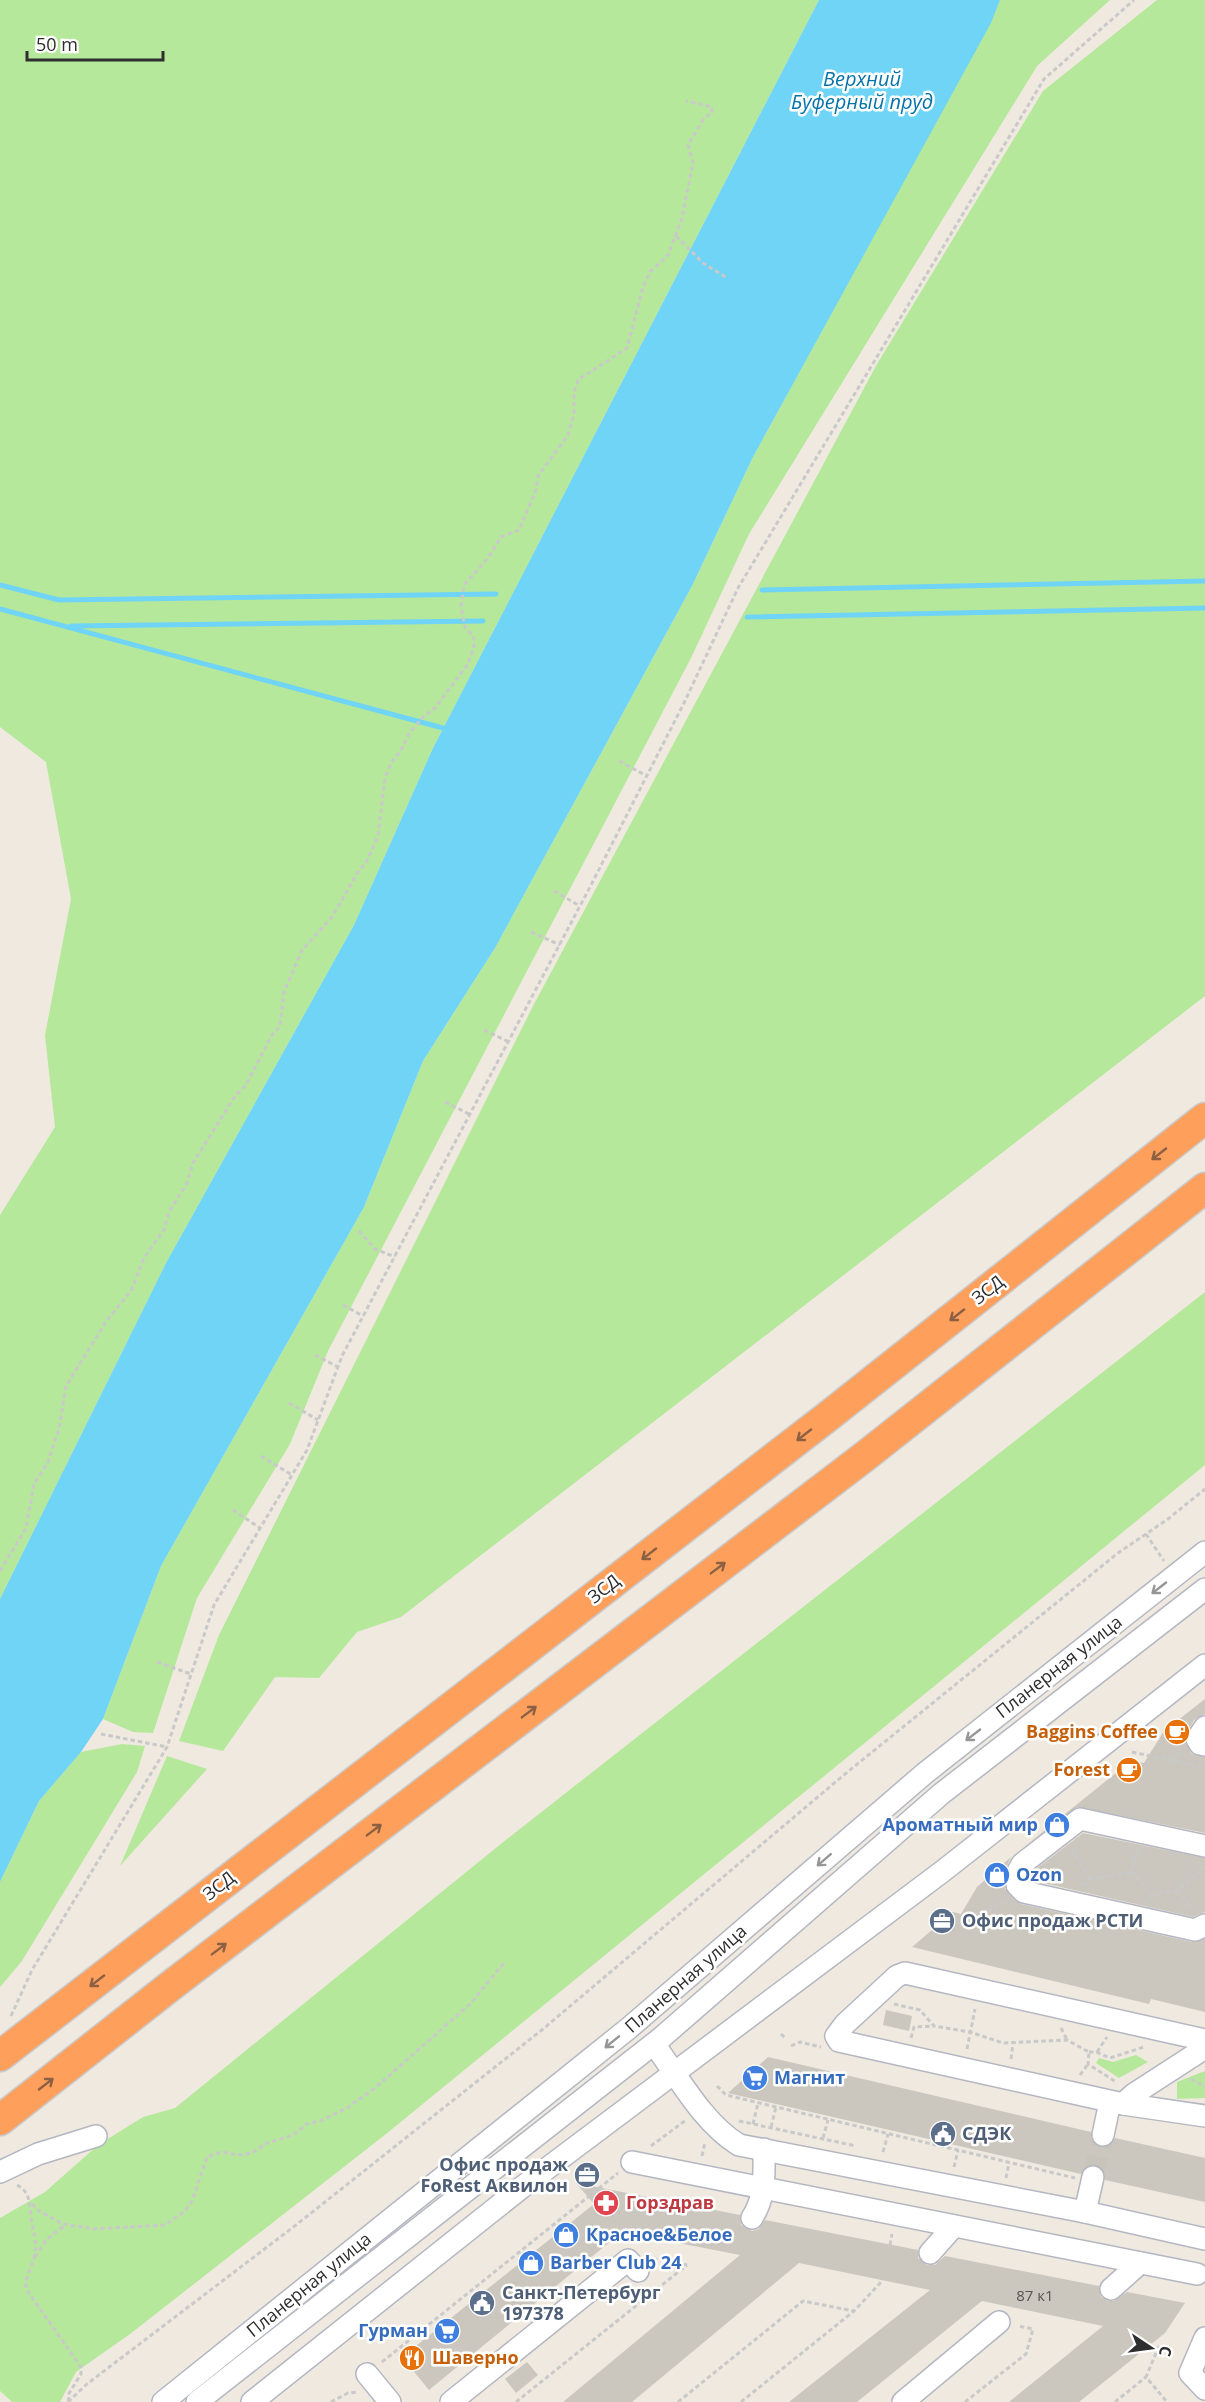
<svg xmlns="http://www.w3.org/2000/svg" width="1205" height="2402" font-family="'Open Sans',sans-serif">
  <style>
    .green { fill: #b6e89b }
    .water { fill: #6fd4f5 }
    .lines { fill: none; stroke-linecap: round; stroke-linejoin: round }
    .stream { stroke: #6fd4f5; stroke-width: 5 }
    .building { fill: #cbc7be }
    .minor-tunnel { stroke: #c8c4bc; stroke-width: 21; stroke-dasharray: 21 10; stroke-linecap: butt }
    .minor-casing { stroke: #b4b7c2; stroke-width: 24 }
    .highway-casing { stroke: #c9c9c9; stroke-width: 33 }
    .path { stroke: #c9c9c9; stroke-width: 3; stroke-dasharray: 4.5 3; stroke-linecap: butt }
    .minor { stroke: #fff; stroke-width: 21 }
    .highway { stroke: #ff9f5c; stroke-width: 30 }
    .oneway { stroke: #8c6143 }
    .oneway2 { stroke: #969696 }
    .labels { text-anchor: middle; stroke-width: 5; stroke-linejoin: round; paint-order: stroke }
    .number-label { font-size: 15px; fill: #555452 }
    .street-label { font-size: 18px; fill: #2e2e2e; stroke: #fff }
    .food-label { font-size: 18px; font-weight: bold; fill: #c56008; stroke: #fff; text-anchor: end }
    .shop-label { font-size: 18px; font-weight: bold; fill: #366cbe; stroke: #fff; text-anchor: start }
    .service-label { font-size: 18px; font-weight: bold; fill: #4e5e75; stroke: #fff; text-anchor: start }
    .health-label { font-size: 18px; font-weight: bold; fill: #be3a42; stroke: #fff; text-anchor: start }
    .water-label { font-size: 20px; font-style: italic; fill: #0774a9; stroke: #fff }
  </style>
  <rect width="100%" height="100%" fill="#efe9e0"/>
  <g class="green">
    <polygon points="0,0 819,0 433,748 354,925 166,1263 0,1599 0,1215 55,1127 45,1035 71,899 46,762 0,727"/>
    <polygon points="1000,0 1110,0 1037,66 749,534 691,658 328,1351 290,1444 197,1598 153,1733 133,1732 103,1719 161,1566 364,1207 423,1061 495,948 692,586 753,457 990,23"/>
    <polygon points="1157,0 1205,0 1205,996 401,1617 357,1632 319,1678 275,1677 223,1751 179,1741 219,1635 533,1006 877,364 1043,91"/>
    <polygon points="1205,1292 1205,1465 386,2134 130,2334 76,2372 60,2402 12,2402 0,2391 0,2218 45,2192 98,2145 143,2117 175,2108 507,1839"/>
    <polygon points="122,1744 145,1746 137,1772 22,1961 0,1987 0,1882 39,1801 81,1752"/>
    <polygon points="167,1756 207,1769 120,1866"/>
    <polygon points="1136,2055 1148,2062 1119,2078 1096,2063 1099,2058 1113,2062"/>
    <polygon points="1205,2071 1205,2098 1177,2099 1177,2082"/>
  </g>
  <polygon class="water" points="819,0 1000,0 991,23 753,457 692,586 495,948 423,1061 364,1207 161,1566 103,1719 81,1752 39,1801 0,1882 0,1599 166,1263 354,925 433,748"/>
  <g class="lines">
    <g class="stream">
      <polyline points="0,585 59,600 496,594"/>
      <polyline points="762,590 1205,581"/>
      <polyline points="0,609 443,728"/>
      <polyline points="747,617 1205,608"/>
      <polyline points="71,626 483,621"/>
    </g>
  </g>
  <g class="building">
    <polygon points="1205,1699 1205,1714 1194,1720 1184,1739 1192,1754 1205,1757 1205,1833 1078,1807 1029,1843 1132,1760 1144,1763 1164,1731"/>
    <polygon points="1083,1833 1205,1858 1205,1912 1193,1917 1030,1880 1032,1872"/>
    <polygon points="1011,1857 1004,1872 1005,1889 1021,1904 1192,1942 1205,1939 1205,2012 1151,1999 1149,2004 912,1947 953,1912 961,1914 977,1887"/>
    <polygon points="886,2010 912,2016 909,2031 883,2025"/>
    <polygon points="768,2057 1091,2132 1091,2139 1100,2147 1107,2147 1115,2138 1205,2158 1205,2202 1105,2180 1105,2173 1096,2165 1089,2165 1081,2174 728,2093"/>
    <polygon points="576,2183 740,2215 741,2225 752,2231 759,2229 765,2220 918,2250 918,2258 927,2265 935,2265 945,2256 1099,2286 1101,2297 1108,2301 1114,2301 1127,2292 1185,2303 1165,2333 1079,2402 1009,2402 1103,2326 982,2301 857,2402 789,2402 930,2290 799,2263 632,2402 563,2402 740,2255 622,2232 429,2390 402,2357 594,2204"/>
    <polygon points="527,2362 538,2375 516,2393 505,2379"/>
  </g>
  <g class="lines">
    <polyline class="minor-tunnel" points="1093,2177 1103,2135"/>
    <g class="minor-casing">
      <g id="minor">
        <polyline points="1205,1727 1197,1739 1200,1744 1205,1745"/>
        <polyline points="1205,1846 1080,1819 1022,1864 1017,1873 1017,1885 1024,1892 1195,1930 1205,1925"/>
        <polyline points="1205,2040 905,1973 897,1976 845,2024 836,2036 839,2041 1123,2104 1205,2116"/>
        <path d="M654,2044c25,34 49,79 85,101l346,67 120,27"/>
        <polyline points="1123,2104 1134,2094 1205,2048"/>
        <polyline points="1103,2135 1110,2102"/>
        <polyline points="632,2162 1197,2274"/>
        <polyline points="0,2172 38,2154 96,2136"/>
        <polyline points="1085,2212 1093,2177"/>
        <path d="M752,2218c14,-22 12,-44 12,-69"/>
        <polyline points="930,2253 954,2226"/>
        <polyline points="1111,2289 1140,2263"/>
        <polyline points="1205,2338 1190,2373 1205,2389"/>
        <polyline points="367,2374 390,2402"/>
        <polyline points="163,2402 629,2028 924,1774 1205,1552"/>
        <polyline points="197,2402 661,2038 941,1794 1205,1589"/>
        <polyline points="252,2402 521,2188 943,1871 1205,1665"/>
        <polyline points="451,2402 628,2260 638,2271"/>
        <polyline points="903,2402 999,2322"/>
      </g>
    </g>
    <g class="highway-casing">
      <g id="highway">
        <polyline points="0,2056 831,1414 1205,1118"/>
        <polyline points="0,2120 173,1984 864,1457 1205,1188"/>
      </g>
    </g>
    <g class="path">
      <polyline points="676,236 703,263 727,278"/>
      <polyline points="619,761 647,776"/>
      <polyline points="554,891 580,906"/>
      <polyline points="531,932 560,945"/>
      <polyline points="484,1030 509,1042"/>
      <polyline points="445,1102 471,1115"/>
      <polyline points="359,1231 375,1249 395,1257"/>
      <polyline points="343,1305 363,1316"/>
      <polyline points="315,1355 338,1367"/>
      <polyline points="289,1403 318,1420"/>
      <polyline points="261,1456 292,1475"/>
      <polyline points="233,1510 260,1528"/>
      <polyline points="1146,1534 1164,1561"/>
      <polyline points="0,1571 26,1528 34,1484 48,1462 59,1429 66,1386 107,1320 131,1291 144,1258 164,1230 169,1212 187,1183 193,1163 235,1096 246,1085 272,1035 280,1026 284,992 302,950 332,917 358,872 366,863 378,836 385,778 392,761 400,752 409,734 423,717 435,708 468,664 475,643 473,636 465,627 461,606 464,585 488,558 501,537 519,530 536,490 538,476 568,435 574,413 574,393 578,380 627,348 643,287 650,272 668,255 682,218 693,163 688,145 703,120 712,112 712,107 686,101"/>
      <polyline points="157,1662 191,1674"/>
      <polyline points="101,1734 167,1747"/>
      <polyline points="1132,1752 1205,1768"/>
      <polyline points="1171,1761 1183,1750"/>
      <polyline points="1072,1849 1090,1879"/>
      <polyline points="1137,1849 1132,1872 1151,1895 1149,1901"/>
      <polyline points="1084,1886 1090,1879 1132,1872"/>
      <polyline points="1178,1890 1191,1908"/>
      <polyline points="1151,1895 1178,1890 1205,1866"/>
      <polyline points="988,1911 1005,1902"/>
      <polyline points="894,2004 920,2010 934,2026 970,2032 1003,2043 1067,2040 1089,2052 1088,2064 1116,2082"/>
      <polyline points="11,2016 32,1970 167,1747 214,1605 307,1450 342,1356 590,887 684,703 738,588 1044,79 1134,0"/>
      <polyline points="1061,2028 1067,2040"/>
      <polyline points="781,2034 786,2039"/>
      <polyline points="911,2038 914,2027 934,2026"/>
      <polyline points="791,2046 800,2042 821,2047"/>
      <polyline points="967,2049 975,2009"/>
      <polyline points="1089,2052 1096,2052 1110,2058 1144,2047"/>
      <polyline points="1097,2052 1107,2037"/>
      <polyline points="1011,2059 1013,2043"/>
      <polyline points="1080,2075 1088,2064"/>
      <polyline points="1191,2079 1205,2087"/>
      <polyline points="717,2086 726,2095 1075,2178"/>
      <polyline points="739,2121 856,2146"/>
      <polyline points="753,2124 758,2103"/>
      <polyline points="771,2127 776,2107"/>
      <polyline points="823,2138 828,2120"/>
      <polyline points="651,2146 686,2120"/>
      <polyline points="883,2152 888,2134"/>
      <polyline points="702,2156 705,2142"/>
      <polyline points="954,2167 958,2150"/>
      <polyline points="1006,2178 1009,2163"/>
      <path d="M17,2185c14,8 12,18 14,32 2,16 7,24 3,41 -3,12 -9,18 -8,31l55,78v7l-13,21 1,6"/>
      <polyline points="32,2204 39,2211 63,2224 95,2229 165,2225 185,2211 192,2201 207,2157 221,2152 240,2155 252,2153 267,2143 293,2135 307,2124 320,2121 347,2108 375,2088 470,2004 504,1963"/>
      <polyline points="890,2245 892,2234"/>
      <polyline points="35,2257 47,2239 65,2225"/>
      <polyline points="653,2259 687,2265"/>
      <polyline points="1159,2346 1146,2377 1167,2402"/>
      <polyline points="382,2362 618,2173"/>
      <polyline points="68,2402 87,2384 296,2225 543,2029 845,1774 1118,1553 1168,1519 1205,1489"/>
      <polyline points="331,2402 348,2393 357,2392"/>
      <polyline points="516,2402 687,2265"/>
      <polyline points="678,2402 803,2301 854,2311 883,2280"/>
      <polyline points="741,2402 854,2311"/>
      <polyline points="965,2402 1026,2354 1033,2329 1018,2326"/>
      <polyline points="1115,2402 1146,2377"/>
    </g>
    <use href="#minor" class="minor"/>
    <use href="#highway" class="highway"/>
  </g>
  <defs><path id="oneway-shaft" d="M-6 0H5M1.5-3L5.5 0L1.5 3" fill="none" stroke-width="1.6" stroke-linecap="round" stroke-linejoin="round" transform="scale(1.5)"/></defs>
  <g class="oneway">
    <use href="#oneway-shaft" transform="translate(1159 1154) rotate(142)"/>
    <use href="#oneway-shaft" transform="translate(957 1315) rotate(142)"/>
    <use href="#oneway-shaft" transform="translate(804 1435) rotate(142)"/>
    <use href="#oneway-shaft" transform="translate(649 1554) rotate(142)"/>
    <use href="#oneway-shaft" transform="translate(718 1568) rotate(-37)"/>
    <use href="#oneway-shaft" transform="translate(529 1712) rotate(-37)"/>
    <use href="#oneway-shaft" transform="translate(374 1830) rotate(-37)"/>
    <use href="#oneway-shaft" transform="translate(219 1949) rotate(-37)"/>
    <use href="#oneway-shaft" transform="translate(97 1981) rotate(142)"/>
    <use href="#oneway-shaft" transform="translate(46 2084) rotate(-38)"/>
  </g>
  <g class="oneway2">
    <use href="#oneway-shaft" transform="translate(1159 1588) rotate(142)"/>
    <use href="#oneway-shaft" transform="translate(973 1735) rotate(142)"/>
    <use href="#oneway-shaft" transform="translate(824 1860) rotate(139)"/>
    <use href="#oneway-shaft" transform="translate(612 2042) rotate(141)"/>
  </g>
  <defs>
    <g id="cafe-disc" transform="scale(1.35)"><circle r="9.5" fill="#e8710a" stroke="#fff"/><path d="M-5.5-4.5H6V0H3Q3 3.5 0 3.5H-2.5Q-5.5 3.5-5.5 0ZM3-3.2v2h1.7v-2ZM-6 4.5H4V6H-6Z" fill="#fff"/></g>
    <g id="shop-disc" transform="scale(1.35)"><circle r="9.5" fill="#3f7fe0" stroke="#fff"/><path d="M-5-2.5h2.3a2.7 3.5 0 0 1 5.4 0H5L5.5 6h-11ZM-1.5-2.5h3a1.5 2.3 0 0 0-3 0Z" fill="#fff"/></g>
    <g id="office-disc" transform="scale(1.35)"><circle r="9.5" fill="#5c6f8a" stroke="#fff"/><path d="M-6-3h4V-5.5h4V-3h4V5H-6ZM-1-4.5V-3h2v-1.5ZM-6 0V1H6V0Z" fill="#fff"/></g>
    <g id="supermarket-disc" transform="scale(1.35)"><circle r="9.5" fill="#3f7fe0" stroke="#fff"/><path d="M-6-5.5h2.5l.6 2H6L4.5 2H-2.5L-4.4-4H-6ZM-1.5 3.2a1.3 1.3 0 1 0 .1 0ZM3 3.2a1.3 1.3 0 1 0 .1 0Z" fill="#fff"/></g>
    <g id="civic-disc" transform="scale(1.35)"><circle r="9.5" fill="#5c6f8a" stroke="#fff"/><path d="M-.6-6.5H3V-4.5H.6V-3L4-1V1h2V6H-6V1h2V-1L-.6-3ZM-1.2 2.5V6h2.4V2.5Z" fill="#fff"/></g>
    <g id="pharmacy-disc" transform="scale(1.35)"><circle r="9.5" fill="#e0444e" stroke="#fff"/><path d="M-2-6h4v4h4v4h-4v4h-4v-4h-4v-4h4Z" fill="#fff"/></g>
    <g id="restaurant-disc" transform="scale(1.35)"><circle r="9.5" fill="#e8710a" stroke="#fff"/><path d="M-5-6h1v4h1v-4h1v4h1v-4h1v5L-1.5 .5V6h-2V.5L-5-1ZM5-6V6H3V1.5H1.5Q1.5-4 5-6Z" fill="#fff"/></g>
  </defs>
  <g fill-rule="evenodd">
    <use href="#cafe-disc" x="1177" y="1732"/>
    <use href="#cafe-disc" x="1129" y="1770"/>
    <use href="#shop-disc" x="1057" y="1825"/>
    <use href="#shop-disc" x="997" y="1875"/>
    <use href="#office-disc" x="942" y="1921"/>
    <use href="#supermarket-disc" x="755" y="2078"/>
    <use href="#civic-disc" x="943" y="2134"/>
    <use href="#office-disc" x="587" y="2175"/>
    <use href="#pharmacy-disc" x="606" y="2203"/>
    <use href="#shop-disc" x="566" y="2235"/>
    <use href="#shop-disc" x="531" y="2263"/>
    <use href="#civic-disc" x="482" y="2303"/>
    <use href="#supermarket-disc" x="447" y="2331"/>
    <use href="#restaurant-disc" x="412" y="2358"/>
  </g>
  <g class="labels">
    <g class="number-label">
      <text x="1035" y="2301">87 к1</text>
    </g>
    <g class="street-label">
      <text transform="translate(988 1290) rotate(-38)" y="6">ЗСД</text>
      <text transform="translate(604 1589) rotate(-38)" y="6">ЗСД</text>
      <text transform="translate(1059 1667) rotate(-38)" y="6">Планерная улица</text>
      <text transform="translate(219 1886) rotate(-38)" y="6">ЗСД</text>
      <text transform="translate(686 1979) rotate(-41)" y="6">Планерная улица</text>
      <text transform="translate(309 2285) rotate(-39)" y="6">Планерная улица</text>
    </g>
    <g class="food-label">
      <text x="1158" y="1738">Baggins Coffee</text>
      <text x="1110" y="1776">Forest</text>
      <text x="432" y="2364" text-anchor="start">Шаверно</text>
    </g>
    <g class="shop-label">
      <text x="1038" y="1831" text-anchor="end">Ароматный мир</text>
      <text x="1016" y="1881">Ozon</text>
      <text x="774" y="2084">Магнит</text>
      <text x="586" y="2241">Красное&amp;Белое</text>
      <text x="550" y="2269">Barber Club 24</text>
      <text x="428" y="2337" text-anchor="end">Гурман</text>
    </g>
    <g class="service-label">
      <text x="962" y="1927">Офис продаж РСТИ</text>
      <text x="962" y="2140">СДЭК</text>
      <text x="568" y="2171" text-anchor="end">Офис продаж<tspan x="568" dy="21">FoRest Аквилон</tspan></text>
      <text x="502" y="2299">Санкт-Петербург<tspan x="502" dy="21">197378</tspan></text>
    </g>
    <g class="health-label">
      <text x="626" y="2209">Горздрав</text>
    </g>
    <g class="water-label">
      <text x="862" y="86">Верхний<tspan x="862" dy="23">Буферный пруд</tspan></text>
    </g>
  </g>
  <g transform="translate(1151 2348) rotate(103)" stroke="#ffffff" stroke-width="4.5" paint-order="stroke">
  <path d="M0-4.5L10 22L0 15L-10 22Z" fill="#2e2e2e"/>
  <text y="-9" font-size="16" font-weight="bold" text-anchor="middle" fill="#2e2e2e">С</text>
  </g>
  <path d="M27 51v9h136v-9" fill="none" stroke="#2e2e2e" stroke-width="3"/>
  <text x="36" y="51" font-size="18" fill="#2e2e2e" stroke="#ffffff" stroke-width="4.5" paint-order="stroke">50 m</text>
</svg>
